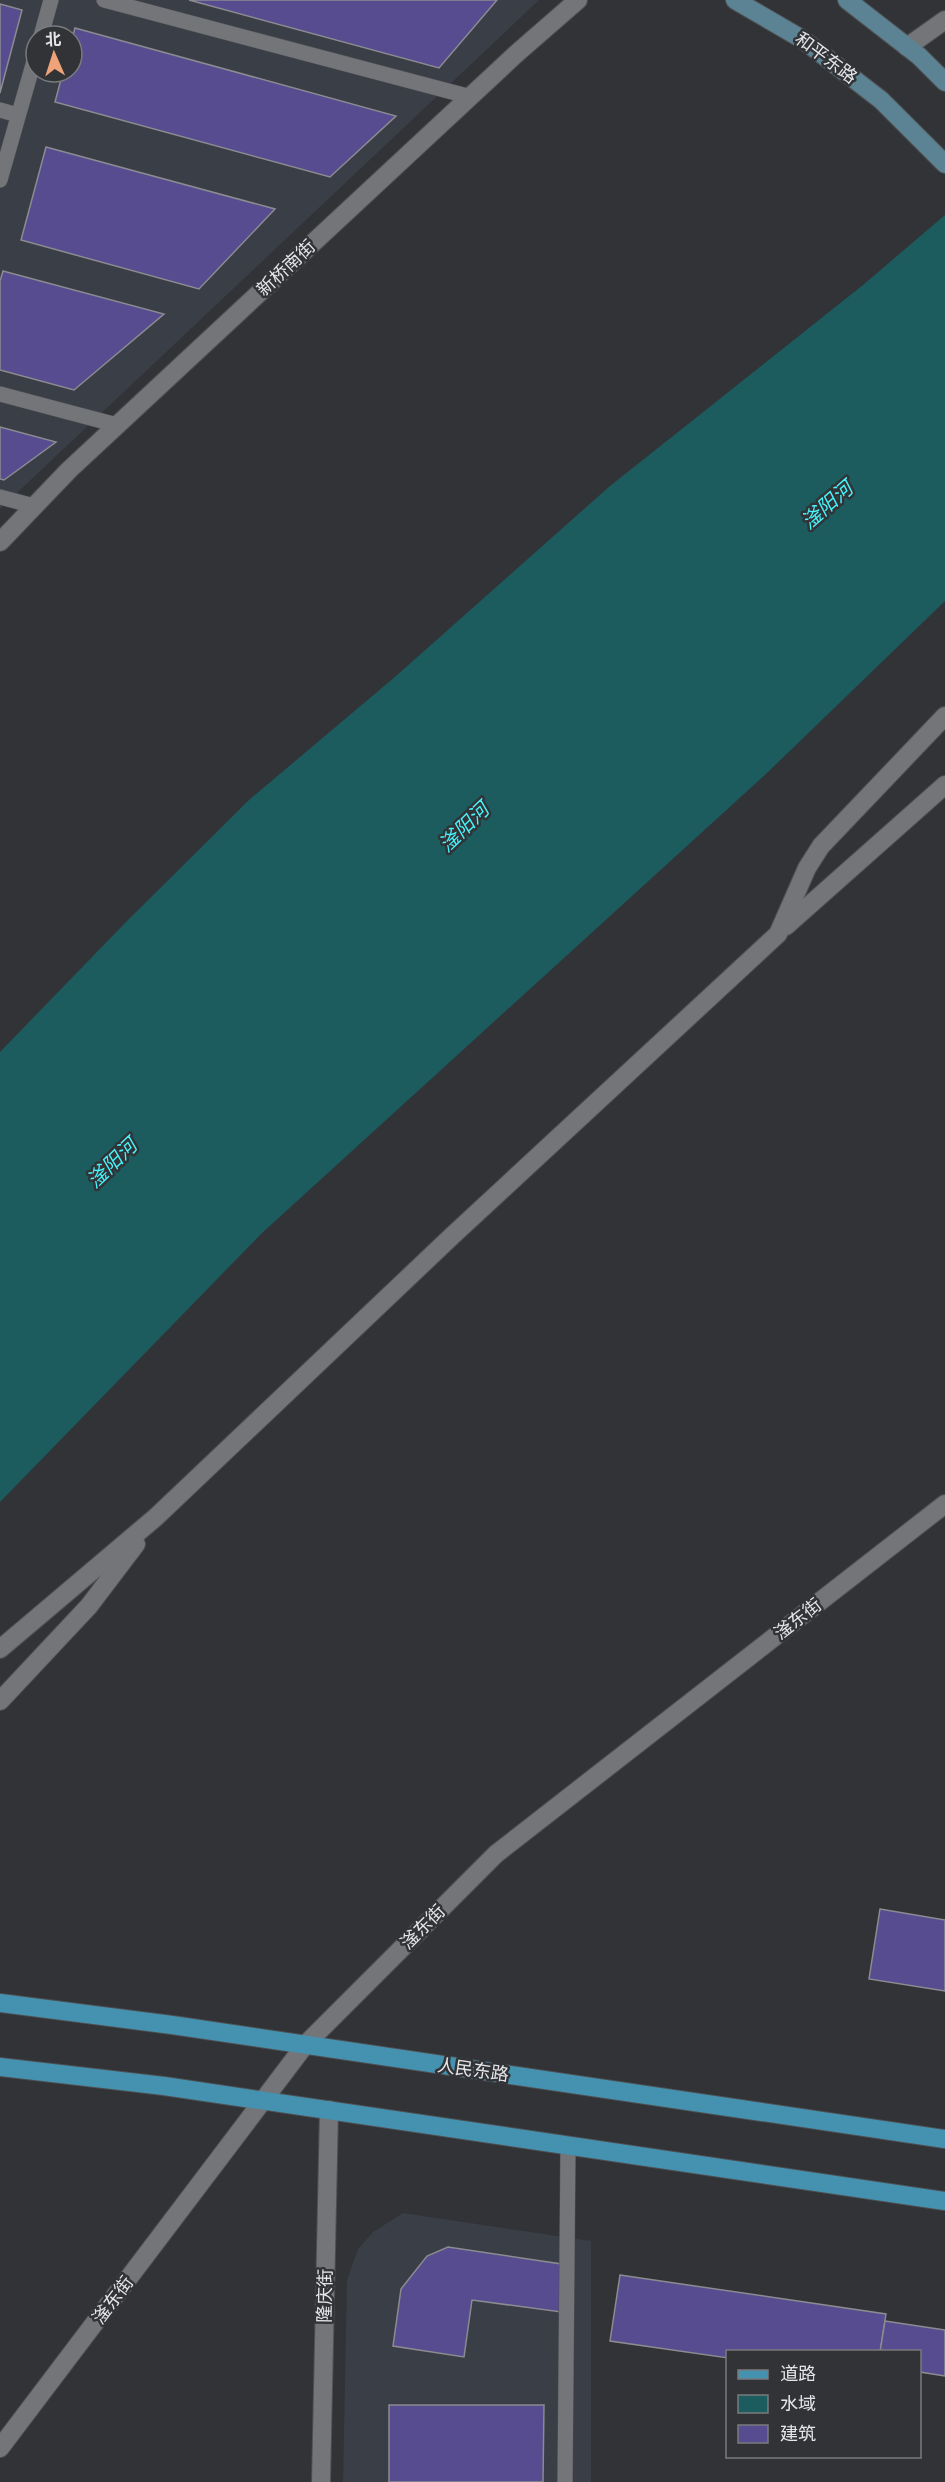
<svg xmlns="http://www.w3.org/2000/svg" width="945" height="2482" font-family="Karla,'Noto Sans SC',sans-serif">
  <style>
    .built { fill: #393e47; fill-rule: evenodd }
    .water { fill: #1c5c5f }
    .building { fill: #574c8f; stroke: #8b8b90; stroke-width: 1.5 }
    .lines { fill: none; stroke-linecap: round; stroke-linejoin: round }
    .service-casing { stroke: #4e5053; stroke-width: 16 }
    .minor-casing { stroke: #4e5053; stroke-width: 20 }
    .tertiary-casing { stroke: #4e5053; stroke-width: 20 }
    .secondary-casing { stroke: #4e5053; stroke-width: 20 }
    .primary-casing { stroke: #4e5053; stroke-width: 20 }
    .service { stroke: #737579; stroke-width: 15 }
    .minor { stroke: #737579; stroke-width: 18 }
    .tertiary { stroke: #737579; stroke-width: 18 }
    .secondary { stroke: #5c8394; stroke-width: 18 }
    .primary { stroke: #4592b0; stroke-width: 18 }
    .labels { text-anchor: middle; stroke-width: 5; stroke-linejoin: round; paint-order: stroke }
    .street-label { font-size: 18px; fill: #e5e6e8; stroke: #313337 }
    .water-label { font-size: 20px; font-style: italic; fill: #46f4fa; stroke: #313337 }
  </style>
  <rect width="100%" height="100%" fill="#313337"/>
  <g class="built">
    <path d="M0,0h539l-539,509zM36,36h36v36h-36z"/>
    <polygon points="403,2213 591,2241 591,2482 343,2482 347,2280 358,2249 373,2232"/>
  </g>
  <polygon class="water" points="945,215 945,601 768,772 262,1233 0,1502 0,1052 126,922 249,800 396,676 610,486 863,285"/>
  <g class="building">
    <polygon points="189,0 497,0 439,68"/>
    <polygon points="0,4 22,10 0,93"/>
    <polygon points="75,28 396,116 330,177 55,102 63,72 72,72 72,39"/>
    <polygon points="46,147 275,209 199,289 21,240"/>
    <polygon points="3,271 164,314 74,390 0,370 0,281"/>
    <polygon points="0,427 56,442 4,480 0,479"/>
    <polygon points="880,1909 945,1920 945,1991 869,1979"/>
    <polygon points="448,2247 568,2265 561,2312 472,2300 464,2357 393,2346 401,2289 427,2256"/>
    <polygon points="620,2275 886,2314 880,2352 728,2352 728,2358 610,2341"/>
    <polygon points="885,2321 945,2330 945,2376 920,2372 920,2352 880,2352"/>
    <polygon points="389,2405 544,2405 543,2482 389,2482"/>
  </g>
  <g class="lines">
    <g class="service-casing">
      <g id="service">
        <polyline points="104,0 471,97"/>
        <polyline points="41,36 51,0"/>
        <polyline points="0,110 18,115"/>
        <polyline points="0,180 36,54"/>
        <polyline points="0,394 117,425"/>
        <polyline points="0,497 34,506"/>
        <polyline points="565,2482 568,2146"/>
      </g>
    </g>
    <g class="minor-casing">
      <g id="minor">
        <polyline points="907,47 945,20"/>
        <polyline points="786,926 945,785"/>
        <polyline points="0,1649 156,1517 452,1236 778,934 807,868 821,846 945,716"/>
        <polyline points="0,1701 89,1606 136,1544"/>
        <polyline points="321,2482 329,2110"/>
      </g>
    </g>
    <g class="tertiary-casing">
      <g id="tertiary">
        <polyline points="0,542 69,470 516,54 578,0"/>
        <polyline points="0,2448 305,2045 496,1854 945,1504"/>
      </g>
    </g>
    <g class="secondary-casing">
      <g id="secondary">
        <polyline points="735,0 802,39 881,100 945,164"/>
        <polyline points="847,0 919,56 945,82"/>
      </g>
    </g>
    <g class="primary-casing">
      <g id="primary">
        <polyline points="0,2003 172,2025 945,2139"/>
        <polyline points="0,2067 164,2086 945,2201"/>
      </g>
    </g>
    <use href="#service" class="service"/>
    <use href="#minor" class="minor"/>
    <use href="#tertiary" class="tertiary"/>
    <use href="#secondary" class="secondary"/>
    <use href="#primary" class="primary"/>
  </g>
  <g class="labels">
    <g class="street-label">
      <text transform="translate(826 58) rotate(37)" y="6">和平东路</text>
      <text transform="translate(286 268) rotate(-43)" y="6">新桥南街</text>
      <text transform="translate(798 1619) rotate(-38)" y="6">滏东街</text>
      <text transform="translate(423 1927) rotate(-45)" y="6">滏东街</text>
      <text transform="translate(473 2070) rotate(8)" y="6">人民东路</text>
      <text transform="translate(325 2296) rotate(-89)" y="6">隆庆街</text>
      <text transform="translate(113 2300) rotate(-53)" y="6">滏东街</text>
    </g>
    <g class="water-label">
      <text transform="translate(827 505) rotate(-41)" y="7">滏阳河</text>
      <text transform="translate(464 827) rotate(-44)" y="7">滏阳河</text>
      <text transform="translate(112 1163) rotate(-44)" y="7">滏阳河</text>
    </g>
  </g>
  <rect x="726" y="2350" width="195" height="108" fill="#313337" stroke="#797b7e" stroke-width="1.5"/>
  <rect x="738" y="2370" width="30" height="9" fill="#4592b0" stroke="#797b7e" stroke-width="1.5"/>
  <text x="780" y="2380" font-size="18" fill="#e5e6e8">道路</text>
  <rect x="738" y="2395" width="30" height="18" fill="#1c5c5f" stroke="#797b7e" stroke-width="1.5"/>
  <text x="780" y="2410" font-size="18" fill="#e5e6e8">水域</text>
  <rect x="738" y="2425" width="30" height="18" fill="#574c8f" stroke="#797b7e" stroke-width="1.5"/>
  <text x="780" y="2440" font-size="18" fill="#e5e6e8">建筑</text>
  <g transform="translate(54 54) rotate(357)"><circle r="28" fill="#313337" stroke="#797b7e" stroke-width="1.5"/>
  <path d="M0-4.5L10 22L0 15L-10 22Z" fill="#f0a378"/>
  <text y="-9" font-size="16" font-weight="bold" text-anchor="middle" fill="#e5e6e8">北</text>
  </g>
</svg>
